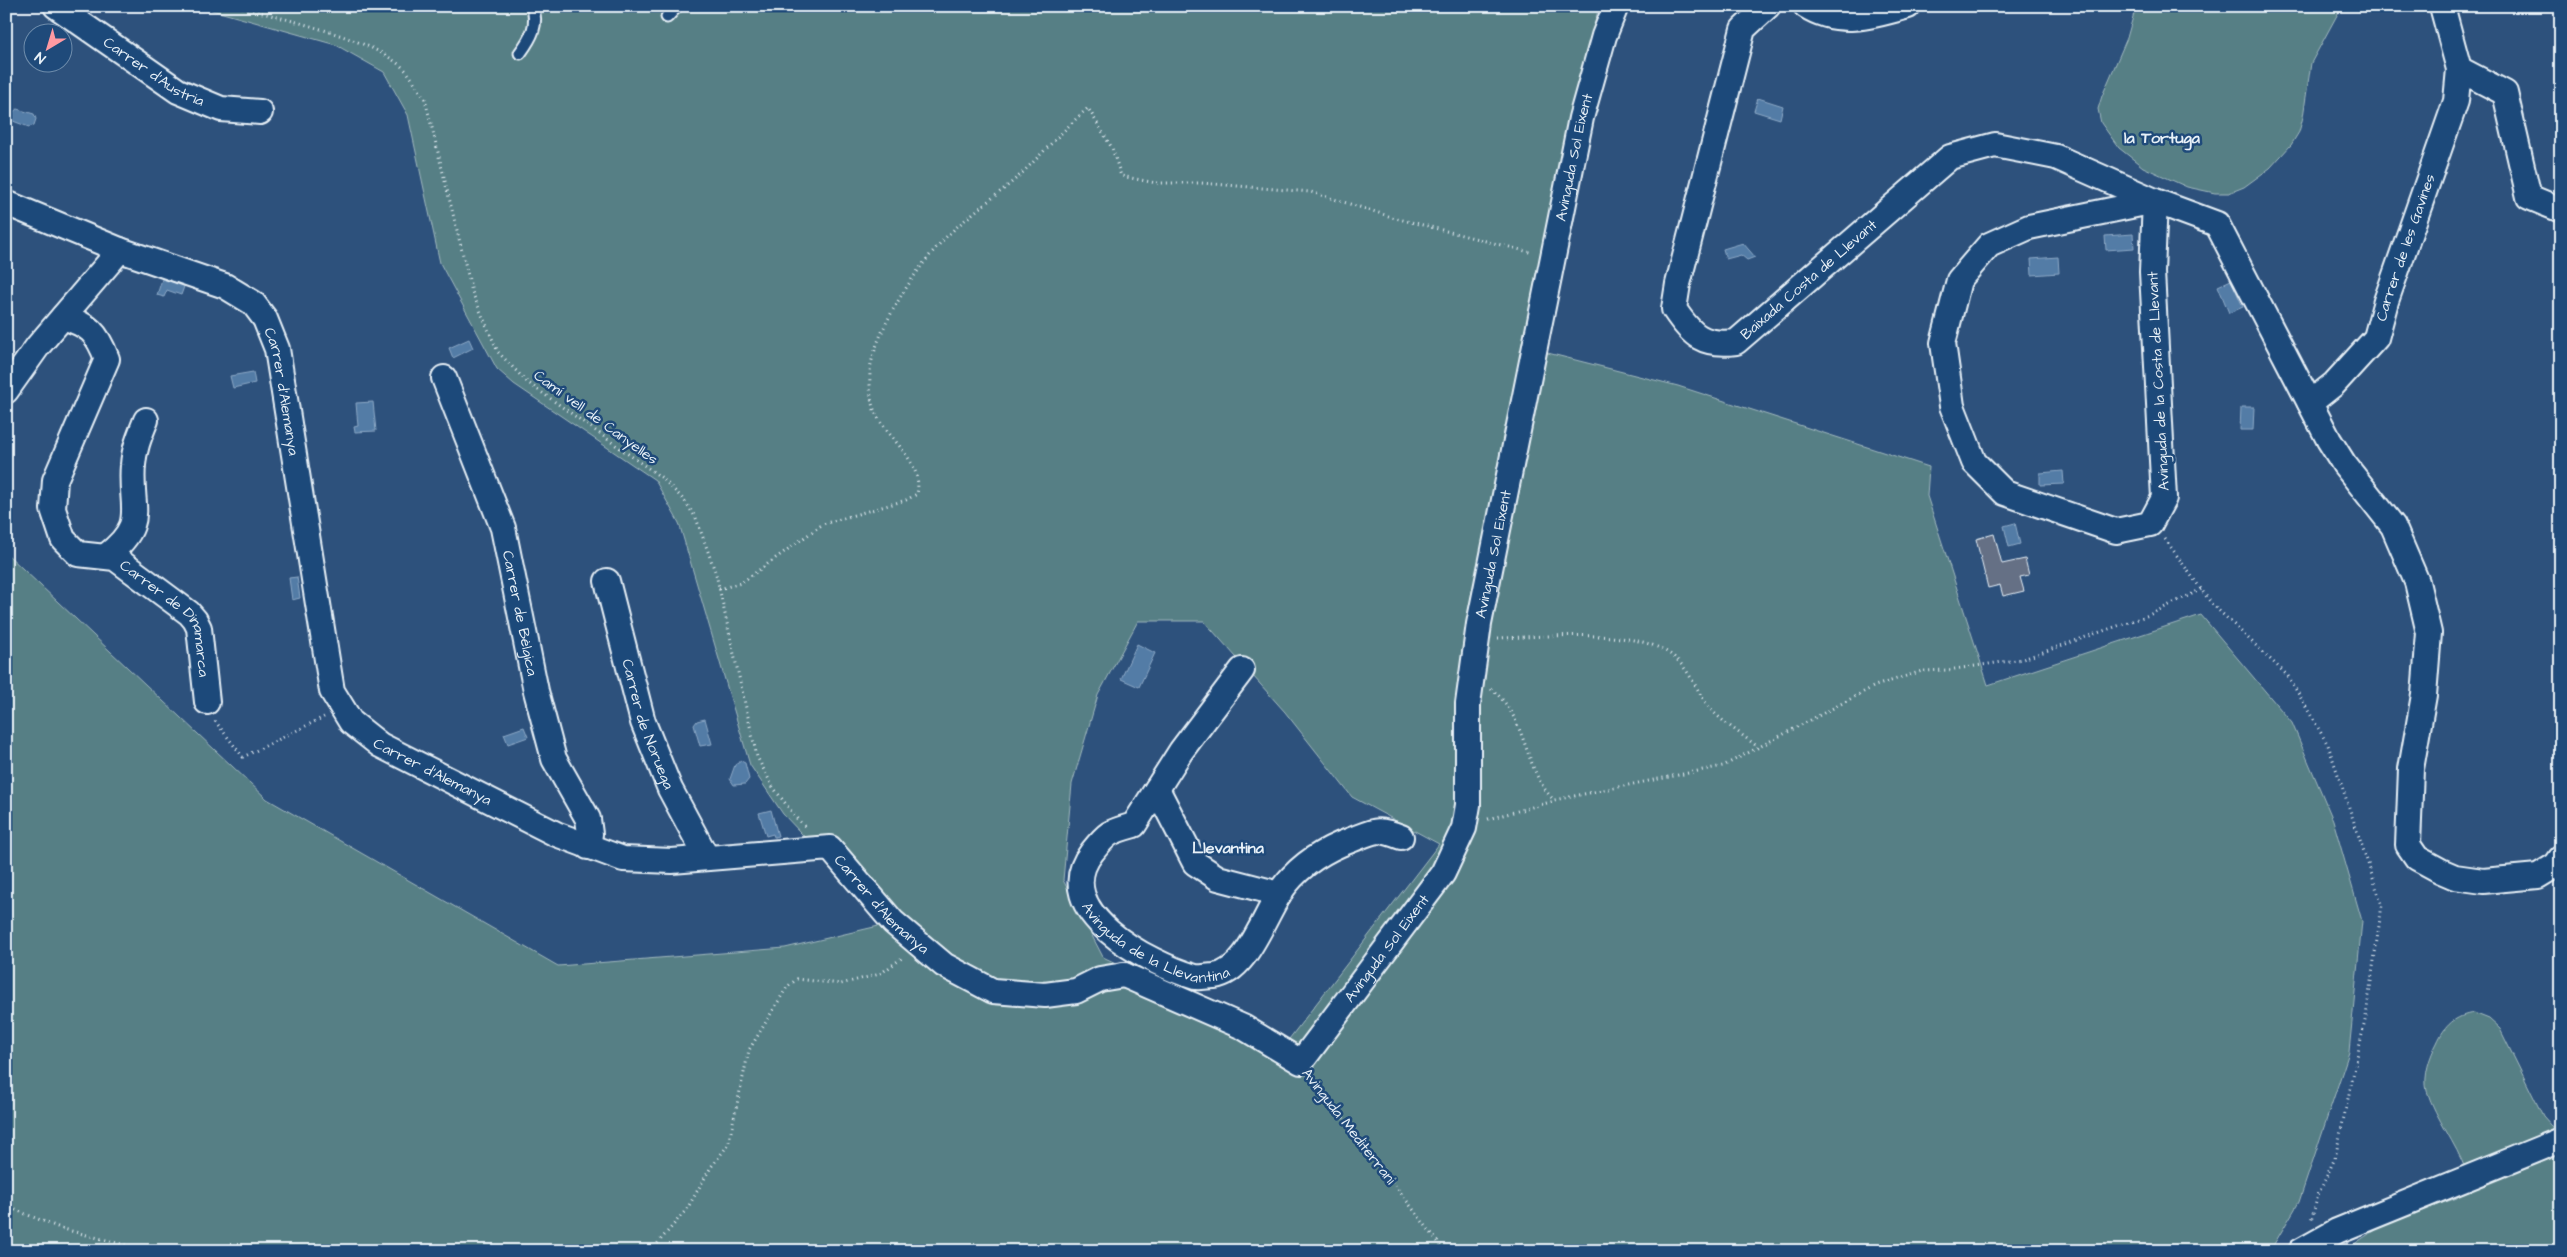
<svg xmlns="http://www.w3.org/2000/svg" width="2567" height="1257" font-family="'Architects Daughter',sans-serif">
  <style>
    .green { fill: #577f85; stroke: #a0b8be; fill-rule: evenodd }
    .water { fill: #527ba6; stroke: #8eaac7 }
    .building { fill: #656f85; stroke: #e8f1f8 }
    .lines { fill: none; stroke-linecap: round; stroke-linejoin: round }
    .lane-casing { stroke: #e8f1f8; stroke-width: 15 }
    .street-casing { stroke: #e8f1f8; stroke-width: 28 }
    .path { stroke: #e8f1f8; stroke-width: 3; stroke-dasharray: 1 4; stroke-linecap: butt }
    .lane { stroke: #1f4a7a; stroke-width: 11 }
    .street { stroke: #1f4a7a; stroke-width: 24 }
    .labels { text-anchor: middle; stroke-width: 5; stroke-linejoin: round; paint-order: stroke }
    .street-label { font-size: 15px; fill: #e8f1f8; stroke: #1f4a7a }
    .neighbourhood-label { font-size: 16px; font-weight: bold; fill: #e8f1f8; stroke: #1f4a7a }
  </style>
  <rect width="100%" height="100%" fill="#2d517c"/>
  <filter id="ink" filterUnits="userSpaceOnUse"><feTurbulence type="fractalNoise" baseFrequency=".02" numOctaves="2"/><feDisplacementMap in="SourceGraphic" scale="10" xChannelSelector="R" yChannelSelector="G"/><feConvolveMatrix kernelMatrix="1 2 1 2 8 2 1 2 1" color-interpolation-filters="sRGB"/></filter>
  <g filter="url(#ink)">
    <g class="green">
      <path d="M207,6h1392l-20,80 -51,262 150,38 251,81 -2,29 61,189 213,-70 91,108 41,97 29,101 -13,131 -50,150 -29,49h-2264v-698l261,246 291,167 227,-18 102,-24 -104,-110 -33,-49 -71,-242 -24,-43 -141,-96 -17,-15 -57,-106 -32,-148 -24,-43 -48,-27 -124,-35zM1138,621h66l81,91 67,85 87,47 -153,199 -183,-86 -40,-77 9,-96 26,-89z"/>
      <polygon points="2136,6 2342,6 2311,63 2303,117 2299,132 2291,145 2270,168 2244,187 2229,193 2215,193 2187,187 2143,167 2119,148 2101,123 2098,109 2102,96 2127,38"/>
      <path d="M2474,1013l15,6 11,10 43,87 9,10 9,5v120h-217l41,-28 72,-25 8,-12 1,-15c-10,-28 -30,-52 -39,-80 -4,-15 3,-35 10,-48 8,-18 18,-27 37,-30z"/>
    </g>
    <g class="water">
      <polygon points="1758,98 1783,106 1780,119 1754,111"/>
      <polygon points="17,109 34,114 36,119 34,125 29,127 13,121 12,113"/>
      <polygon points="2133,234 2134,248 2106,250 2105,236"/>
      <polygon points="1743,243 1755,257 1747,260 1741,255 1726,259 1723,249"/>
      <polygon points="2058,257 2059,273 2032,275 2031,259"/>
      <polygon points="163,276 185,284 181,295 167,290 164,297 157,295"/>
      <polygon points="2231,280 2243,307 2229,313 2218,286"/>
      <polygon points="469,339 473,348 453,358 449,348"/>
      <polygon points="253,372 255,383 233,388 230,376"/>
      <polygon points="373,402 376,431 355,432 354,427 358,426 356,403"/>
      <polygon points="2241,407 2254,407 2253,430 2240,430"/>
      <polygon points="2063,471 2064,484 2040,485 2040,473"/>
      <polygon points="2015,523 2020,544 2009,547 2004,526"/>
      <polygon points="297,577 300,598 292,600 289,578"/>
      <polygon points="1137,644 1155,653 1139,687 1121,679"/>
      <polygon points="705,719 712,744 700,746 694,725 697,721"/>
      <polygon points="524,727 528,737 508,744 504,734"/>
      <polygon points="741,761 745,763 749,779 745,784 734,785 730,779 735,765"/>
      <polygon points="771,810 778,836 774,837 773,834 766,836 759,813"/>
    </g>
    <polygon class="building" points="1994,534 2002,564 2025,559 2029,575 2020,577 2024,591 2003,596 2000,585 1988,588 1976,539"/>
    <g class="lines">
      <g class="lane-casing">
        <g id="lane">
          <polyline points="667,17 677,6"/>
          <path d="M520,53c11,-15 19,-28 12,-47"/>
        </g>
      </g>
      <g class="street-casing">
        <g id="street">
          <path id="s1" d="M56,6l122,85 43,18 39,3"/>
          <path id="s2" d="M1768,6l-25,23 -65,255 -4,25c18,27 29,37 62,33l214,-185 45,-12 61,12 99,44 62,23 112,216 15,24 49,62 24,56 12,51 -5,62 -13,74 -3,76 9,13 24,13 14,6 28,4 55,-5 18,-11 5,-7"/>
          <path d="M1806,6c33,21 67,10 102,0"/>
          <polyline points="2459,69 2505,93 2529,197 2561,210"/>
          <polygon points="2155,201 2152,272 2164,498 2150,524 2116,531 2005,493 1974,462 1952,406 1943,343 1959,280 1989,245 2029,227"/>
          <path id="s3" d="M6,203l114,47 105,36 28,17 12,16 12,30 55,342 19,31 29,23 176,89 67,25 49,2 158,-13 63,74 51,43 49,26 52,4 31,-4 24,-12 24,-4"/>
          <path id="s4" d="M63,317c26,8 34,15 44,42l-52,121 -2,29 10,30 15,15 37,4 74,55 6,7 4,8 8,74"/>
          <path id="s5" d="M444,378l59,150 33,163 18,68 34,60 2,15 -2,13"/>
          <polyline points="6,391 38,346 120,250"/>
          <path id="s6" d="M2310,403l24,-19 42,-46 10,-37 70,-200 3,-32 -17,-63"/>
          <path d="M106,556c43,-33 23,-48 27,-91 1,-16 7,-30 13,-45"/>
          <path id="s7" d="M607,581l36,141 27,67 37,69"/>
          <path id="s8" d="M1242,670l-61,81 -47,74c-25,7 -26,7 -42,27 -46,59 58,112 103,125 5,1 13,-1 19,-1 35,-4 52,-68 72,-92 17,-21 40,-35 65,-44 23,-9 26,-13 50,-3"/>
          <polyline points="1157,789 1195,863 1218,878 1279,894"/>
          <path id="s9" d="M1124,975l119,52 58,35 142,-189 21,-45 4,-23v-101l11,-80 102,-506 23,-82 12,-30"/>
          <polyline points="2301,1251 2337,1231 2561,1140"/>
        </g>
      </g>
      <g class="path">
        <path d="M238,6c46,14 140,32 170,67 6,8 11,17 17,26l47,193 26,60 29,30 135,96 22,22 12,18 20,56 41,183 16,30 25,33 9,8"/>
        <polyline points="2165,539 2211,603 2288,676 2328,745 2382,905 2366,1016 2335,1158 2318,1195 2311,1221"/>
        <path d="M719,589l22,-6 82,-59 83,-24 11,-6c8,-38 -42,-61 -46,-96 -1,-11 -2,-23 0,-34 10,-43 46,-98 77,-129 22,-21 47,-38 70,-58 24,-23 45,-47 70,-69l24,40 9,28 35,7h45l110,9 84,26 138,35"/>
        <path d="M1498,638c45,-1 131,-10 169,14 21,13 28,36 41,54 11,14 36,30 50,41"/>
        <path d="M1491,689c37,28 32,81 63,111l169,-34 152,-80 47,-15 26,-1 75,-11 126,-44 53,-26"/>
        <polyline points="215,721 243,757 324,717"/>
        <polyline points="1488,819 1554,801"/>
        <polyline points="1313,1078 1445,1251"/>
        <polyline points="6,1206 60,1228 148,1251"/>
        <polyline points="651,1251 687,1209 711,1167 728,1145 749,1050 787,987 797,979 841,984 880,974 902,958"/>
      </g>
      <use href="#lane" class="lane"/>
      <use href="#street" class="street"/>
    </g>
  </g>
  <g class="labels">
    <g class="street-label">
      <text dy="5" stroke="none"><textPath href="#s1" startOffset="118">Carrer d'Austria</textPath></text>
      <text dy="5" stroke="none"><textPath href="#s9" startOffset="1165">Avinguda Sol Eixent</textPath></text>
      <text dy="5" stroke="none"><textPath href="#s6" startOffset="188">Carrer de les Gavines</textPath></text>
      <text dy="5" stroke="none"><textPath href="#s2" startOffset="494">Baixada Costa de Llevant</textPath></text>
      <text transform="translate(2158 381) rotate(-93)" y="5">Avinguda de la Costa de Llevant</text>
      <text dy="5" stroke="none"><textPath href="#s3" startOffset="362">Carrer d'Alemanya</textPath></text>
      <text transform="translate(596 417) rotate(36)" y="5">Camí vell de Canyelles</text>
      <text dy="5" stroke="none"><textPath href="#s9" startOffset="760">Avinguda Sol Eixent</textPath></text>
      <text dy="5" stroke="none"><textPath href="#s5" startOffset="248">Carrer de Bèlgica</textPath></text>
      <text dy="5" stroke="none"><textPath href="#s4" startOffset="399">Carrer de Dinamarca</textPath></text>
      <text dy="5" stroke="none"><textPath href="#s7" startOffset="149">Carrer de Noruega</textPath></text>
      <text dy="5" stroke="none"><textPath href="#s3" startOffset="798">Carrer d'Alemanya</textPath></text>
      <text dy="5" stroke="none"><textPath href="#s3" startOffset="1292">Carrer d'Alemanya</textPath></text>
      <text dy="5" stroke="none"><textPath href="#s8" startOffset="380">Avinguda de la Llevantina</textPath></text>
      <text dy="5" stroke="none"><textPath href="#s9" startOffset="340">Avinguda Sol Eixent</textPath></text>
      <text transform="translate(1349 1126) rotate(52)" y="5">Avinguda Mediterrani</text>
    </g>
    <g class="neighbourhood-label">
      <text x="2162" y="143">la Tortuga</text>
      <text x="1228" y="853">Llevantina</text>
    </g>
  </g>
  <rect width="2567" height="1257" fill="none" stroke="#1f4a7a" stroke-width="25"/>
  <rect x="12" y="12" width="2542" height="1232" fill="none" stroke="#e8f1f8" stroke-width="2" filter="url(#ink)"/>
  <g transform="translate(48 48) rotate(218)"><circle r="24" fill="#1f4a7a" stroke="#6f8dac"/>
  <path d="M0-4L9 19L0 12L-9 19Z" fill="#ff9aa2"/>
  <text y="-8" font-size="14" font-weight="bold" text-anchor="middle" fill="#e8f1f8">N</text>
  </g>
</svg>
